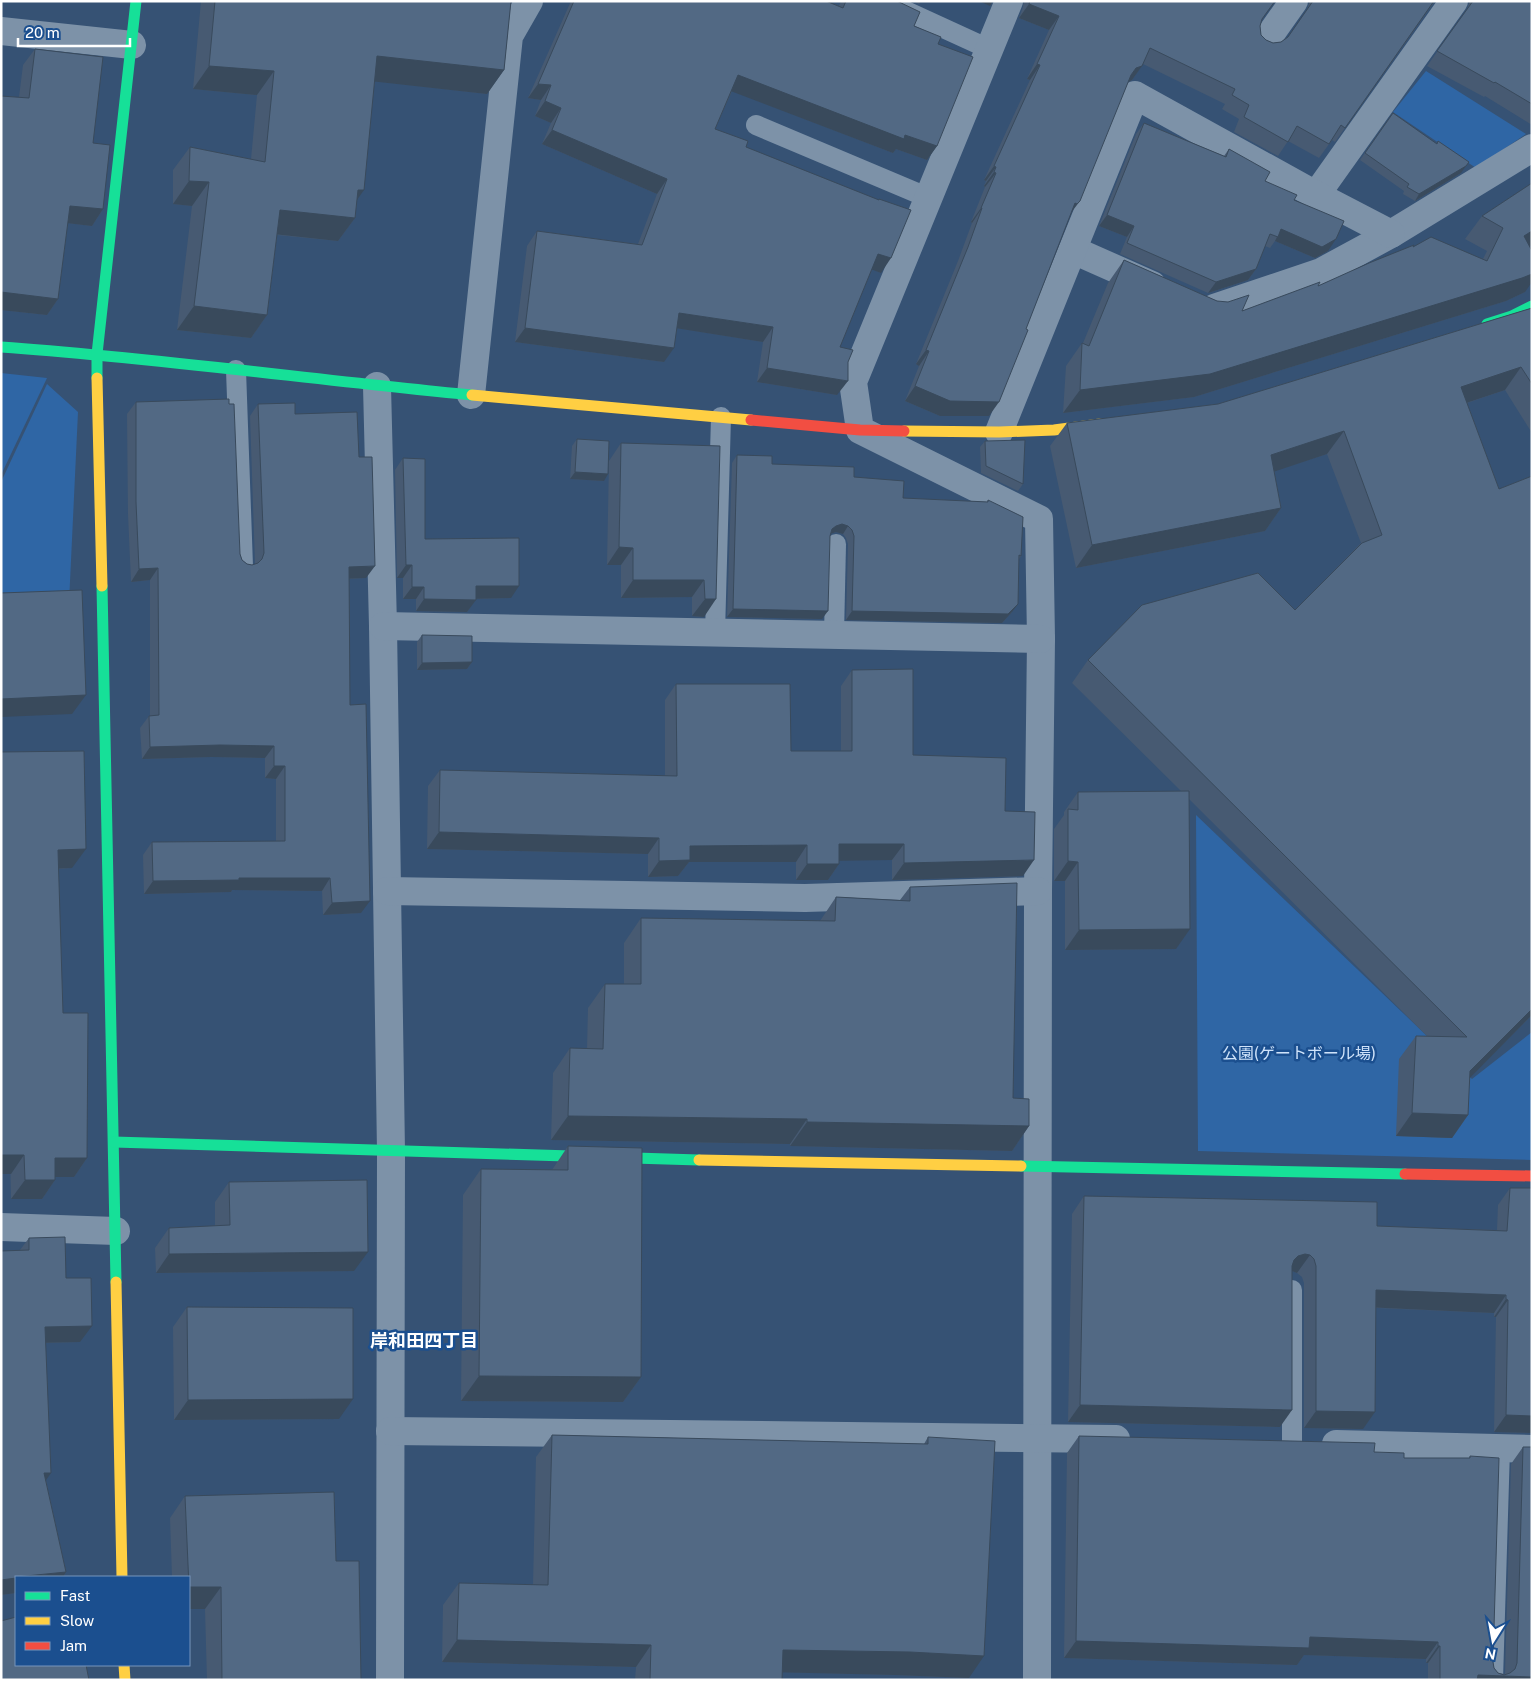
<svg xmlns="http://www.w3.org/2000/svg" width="1533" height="1681" font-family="'Public Sans','Noto Sans JP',sans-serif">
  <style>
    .green { fill: #2f66a5 }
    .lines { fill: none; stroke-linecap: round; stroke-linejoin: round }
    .lane { stroke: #7d92a8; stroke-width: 20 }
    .street { stroke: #7d92a8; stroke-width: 28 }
    .fast { stroke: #16e098; stroke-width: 11 }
    .slow { stroke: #ffcf43; stroke-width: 11 }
    .jam { stroke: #f24e42; stroke-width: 11 }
    .wall { fill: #475a72 }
    .shaded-wall { fill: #394a5c }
    .building { fill: #526984; stroke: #394a5c }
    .labels { text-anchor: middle; stroke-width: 5; stroke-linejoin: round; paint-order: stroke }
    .park-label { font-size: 16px; fill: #cfe3fa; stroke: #1b4f8f }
    .neighbourhood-label { font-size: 18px; font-weight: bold; fill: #fff; stroke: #1b4f8f }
  </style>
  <rect width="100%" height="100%" fill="#365274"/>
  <g class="green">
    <polygon points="1426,71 1526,134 1476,168 1393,112"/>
    <polygon points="1,373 47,378 1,475"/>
    <polygon points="47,384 78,412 69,603 1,605 1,482"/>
    <polygon points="1196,815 1472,1079 1532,1032 1532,1160 1198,1151"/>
  </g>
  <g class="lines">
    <g class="lane">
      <polyline points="884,1 989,49"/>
      <polyline points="756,125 929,198"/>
      <polyline points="236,370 243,566"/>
      <polyline points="715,633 721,417"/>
      <polyline points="834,635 836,544"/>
      <polyline points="1292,1290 1292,1443"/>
      <polyline points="1493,1680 1500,1449"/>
    </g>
    <g class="street">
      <polyline points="1009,1 853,382 860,430 1039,519 1041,639 1038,891 1037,1680"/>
      <polyline points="1,31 132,45"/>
      <polyline points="1265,42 1294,1"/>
      <polyline points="1316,195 1454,1"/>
      <polyline points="1073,250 1152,285"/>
      <polyline points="1214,308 1321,272 1391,234 1532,148"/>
      <polyline points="377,386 383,626 391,1152 390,1680"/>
      <polyline points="471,395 509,36 529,1"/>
      <polyline points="999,432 1135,95 1316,195 1391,234"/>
      <polyline points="383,626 1041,639"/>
      <polyline points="387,891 805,898 1038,891"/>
      <polyline points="1,1227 116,1231"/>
      <polyline points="390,1431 1116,1439"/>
      <polyline points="1336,1444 1532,1449"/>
    </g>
    <g class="fast">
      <polyline points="1487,324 1512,316 1532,306"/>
      <path d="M1,347c157,11 314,33 471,48"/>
      <polyline points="97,378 97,354 136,1"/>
      <polyline points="102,586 116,1282"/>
      <polyline points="114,1142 699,1160"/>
      <polyline points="1021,1166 1405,1174"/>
    </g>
    <g class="slow">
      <polyline points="97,378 102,586"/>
      <polyline points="472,395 751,420"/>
      <polyline points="904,431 999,432 1054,430 1100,424"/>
      <polyline points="699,1160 1021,1166"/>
      <polyline points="116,1282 122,1577"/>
      <polyline points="124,1665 125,1680"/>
    </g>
    <g class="jam">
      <polyline points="751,420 860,430 904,431"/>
      <polyline points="1405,1174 1532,1176"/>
    </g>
  </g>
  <g class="wall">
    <polygon points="201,1 511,1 504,70 487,94 375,81 356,201 355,218 338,241 277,235 267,315 251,338 177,330 192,206 173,204 173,170 190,147 251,159 257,95 193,89"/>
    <polygon points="571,1 826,1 839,6 841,1 897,1 914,26 938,44 937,146 927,160 896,149 893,153 732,91 715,129 746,147 881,273 872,269 840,347 837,395 757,382 763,342 677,328 664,362 515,342 527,246 537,231 638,244 657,194 542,144 551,123 535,116 541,100 528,98"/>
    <polygon points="913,1 921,1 919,4"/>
    <polygon points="1024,1 1275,1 1262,19 1260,26 1261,35 1266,40 1273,43 1281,42 1288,37 1307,10 1309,3 1309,1 1435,1 1335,142 1332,140 1319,158 1288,141 1278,156 1234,132 1239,119 1222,109 1225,104 1143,64 1132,80 1128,82 1071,213 989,416 940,416 905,401 919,366 916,364 958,261 972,223 971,222 985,187 984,186 986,181 984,180 1030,80 1027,79 1049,30 1019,18 1023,7"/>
    <polygon points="1469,1 1532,1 1532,125 1485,96 1484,97 1427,66 1467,10 1469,3"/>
    <polygon points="35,49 93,143 103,209 92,226 67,223 58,299 47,315 1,310 1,96 19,97 23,65"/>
    <polygon points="1393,113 1461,173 1415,201 1403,194 1404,191 1360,160"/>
    <polygon points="1144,123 1224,156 1229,149 1265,181 1294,200 1328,251 1315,258 1275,241 1270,248 1265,246 1256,269 1248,280 1208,293 1120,254 1127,237 1099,226 1136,134"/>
    <polygon points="1532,183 1530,247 1525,292 1506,301 1194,397 1063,413 1066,366 1082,343 1083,343 1108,283 1124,260 1217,301 1242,311 1318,286 1413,247 1483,259 1487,251 1465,239 1482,216"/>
    <polygon points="1532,308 1532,433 1505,390 1467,403 1499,489 1532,476 1532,1015 1469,1078 1468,1115 1452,1138 1396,1136 1399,1059 1416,1036 1427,1036 1189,799 1176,949 1065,950 1065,881 1054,881 1054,829 1064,815 1064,812 1078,792 1181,791 1072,683 1088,660 1295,610 1361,543 1327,454 1274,471 1281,508 1265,531 1076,568 1050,446 1067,423 1218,404"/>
    <polygon points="136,402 240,554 242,560 247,564 252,565 255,564 250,416 258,404 295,414 366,578 349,579 350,705 361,913 323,915 322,891 232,890 231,892 144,894 143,855 152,842 276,841 276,779 265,778 265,758 211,757 142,759 140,728 149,716 150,716 150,580 131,582 128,514 127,414"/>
    <polygon points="577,439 604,481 570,479 572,446"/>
    <polygon points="985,441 1023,484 1018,491 981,473 980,447"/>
    <polygon points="621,443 720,446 704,617 692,616 692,597 621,598 621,565 607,565 609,461"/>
    <polygon points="737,455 772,464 854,477 903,498 987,502 988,500 1021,556 1019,559 1012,612 1002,623 846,620 848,544 846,538 843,534 836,532 830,534 830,536 822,619 727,617 732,463"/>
    <polygon points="403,458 425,539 511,598 476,599 467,612 416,611 416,599 403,599 403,578 397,578 395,470"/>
    <polygon points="422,635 472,662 467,669 417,670 417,642"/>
    <polygon points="852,670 913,755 1005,811 1023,876 892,880 892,860 839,860 839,864 828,880 796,880 796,862 689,862 678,876 648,877 648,854 427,849 428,786 440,770 665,776 665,700 676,684 791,751 841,751 841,686"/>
    <polygon points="1,752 72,868 58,869 63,1013 87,1158 74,1177 55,1177 55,1180 42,1199 11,1199"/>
    <polygon points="910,887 1013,1098 1029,1126 1012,1151 790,1146 790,1144 551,1140 553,1073 570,1048 587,1049 588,1008 605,984 624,984 624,943 641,918 820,921 836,897 900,900"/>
    <polygon points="568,1146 641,1377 623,1402 461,1401 463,1195 481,1169 552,1170"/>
    <polygon points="229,1182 354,1271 156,1273 155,1248 169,1228 215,1226 215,1202"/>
    <polygon points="1510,1188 1532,1188 1532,1433 1494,1432 1496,1317 1494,1317 1494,1313 1376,1308 1363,1429 1304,1428 1304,1283 1302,1277 1297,1273 1292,1271 1280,1427 1068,1422 1072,1214 1084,1196 1377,1226 1497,1230 1498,1205"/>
    <polygon points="29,1238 66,1278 80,1342 45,1343 46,1480 66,1572 63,1577 16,1577 16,1593 1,1595 20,1250"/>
    <polygon points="187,1307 339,1419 174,1420 173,1327"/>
    <polygon points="552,1435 924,1444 928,1437 969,1678 895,1675 782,1672 782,1680 635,1680 636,1667 442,1662 443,1605 459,1583 533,1585 536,1457"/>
    <polygon points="1079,1436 1374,1452 1404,1458 1469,1458 1470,1456 1493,1662 1494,1668 1498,1673 1505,1674 1511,1464 1523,1447 1532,1680 1428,1680 1428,1663 1426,1663 1426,1659 1304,1655 1297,1665 1064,1658 1067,1453"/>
    <polygon points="185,1496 336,1561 361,1680 207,1680 205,1609 189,1577 172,1577 170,1518"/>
  </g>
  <g class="shaded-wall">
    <polygon points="979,1 993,1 990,6"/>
    <polygon points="1029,4 1059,16 1049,30 1019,18"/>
    <polygon points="377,56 504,70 487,94 361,80"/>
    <polygon points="1037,64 1040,65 1030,80 1027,79"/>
    <polygon points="209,66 274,71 257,95 193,89"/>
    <polygon points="1142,66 1132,80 1126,83 1136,68"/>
    <polygon points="738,75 905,135 937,146 927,160 896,149 893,153 728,90"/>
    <polygon points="538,84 551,85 541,100 528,98"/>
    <polygon points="545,101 561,108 551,123 535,116"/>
    <polygon points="552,130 667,179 657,194 542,144"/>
    <polygon points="994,166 996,167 986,181 984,180"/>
    <polygon points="1466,166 1461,173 1415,201 1419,194"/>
    <polygon points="994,172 996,173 985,187 984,186"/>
    <polygon points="189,181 209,182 192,206 173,204"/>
    <polygon points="358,190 364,190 347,214"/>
    <polygon points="1080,201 1067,218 1075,203"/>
    <polygon points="70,206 103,209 92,226 58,222"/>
    <polygon points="981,208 982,208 972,223 971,222"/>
    <polygon points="280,210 355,218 338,241 264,233"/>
    <polygon points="1107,215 1134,226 1127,237 1099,226"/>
    <polygon points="1281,229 1336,239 1328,251 1315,258 1275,241"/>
    <polygon points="1532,231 1532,245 1508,259 1524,236"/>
    <polygon points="878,254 891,258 881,273 868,268"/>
    <polygon points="1256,269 1248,280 1208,293 1216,282"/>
    <polygon points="1532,274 1532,282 1525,292 1506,301 1194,397 1063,413 1080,390"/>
    <polygon points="1,292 58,299 47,315 1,310"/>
    <polygon points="194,306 267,315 251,338 177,330"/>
    <polygon points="679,313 773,327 763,342 669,327"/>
    <polygon points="525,328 674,348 664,362 515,342"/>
    <polygon points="926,350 929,351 919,366 916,364"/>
    <polygon points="1521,367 1505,390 1445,410 1461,387"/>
    <polygon points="767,368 848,381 837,395 757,382"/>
    <polygon points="915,386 999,402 989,416 940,416 905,401"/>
    <polygon points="1344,431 1327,454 1255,478 1271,455"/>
    <polygon points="575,472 608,474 604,481 570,479"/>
    <polygon points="1281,508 1265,531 1076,568 1092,545"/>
    <polygon points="842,524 848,526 843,534 836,532 830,534 832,529 836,526"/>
    <polygon points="619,547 633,548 621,565 607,565"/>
    <polygon points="406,565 412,565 403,578 397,578"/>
    <polygon points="375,566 366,578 341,579 349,567"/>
    <polygon points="158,568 150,580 131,582 139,569"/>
    <polygon points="633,580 704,580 692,597 621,598"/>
    <polygon points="476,586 519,586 511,598 468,599"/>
    <polygon points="412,587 424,587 416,599 403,599"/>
    <polygon points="424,599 476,600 467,612 416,611"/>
    <polygon points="705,599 716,599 704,617 692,616"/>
    <polygon points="1018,604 1012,612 1002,623 846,620 852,611"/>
    <polygon points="733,609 828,611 822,619 727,617"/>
    <polygon points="472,662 467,669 417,670 422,663"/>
    <polygon points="86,695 72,714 1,717 1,699"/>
    <polygon points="220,745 274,746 265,758 211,757 142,759 150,747"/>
    <polygon points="274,766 285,766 276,779 265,778"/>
    <polygon points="439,832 659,838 648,854 427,849"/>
    <polygon points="839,844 904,844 892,860 828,861"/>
    <polygon points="807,845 796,862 689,862 678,876 648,877 659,861 690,846"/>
    <polygon points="86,849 72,868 45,869 58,850"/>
    <polygon points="1034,860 1023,876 892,880 904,863"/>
    <polygon points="1068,861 1078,862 1065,881 1054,881"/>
    <polygon points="807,864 839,864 828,880 796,880"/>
    <polygon points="239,878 330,878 322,891 232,890 231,892 144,894 153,881"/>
    <polygon points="370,901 361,913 323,915 332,903"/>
    <polygon points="1190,929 1176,949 1065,950 1079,930"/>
    <polygon points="1532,1009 1532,1015 1454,1094 1470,1071"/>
    <polygon points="1412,1113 1468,1115 1452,1138 1396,1136"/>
    <polygon points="568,1116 807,1119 790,1144 551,1140"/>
    <polygon points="807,1122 1029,1126 1012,1151 790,1146"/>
    <polygon points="1,1155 24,1155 11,1174 1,1174"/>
    <polygon points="55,1158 87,1158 74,1177 42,1177"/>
    <polygon points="25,1180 55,1180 42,1199 11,1199"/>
    <polygon points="368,1252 354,1271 156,1273 169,1254"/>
    <polygon points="1305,1254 1310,1255 1297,1273 1292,1271 1286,1273 1294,1260 1298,1256"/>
    <polygon points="1376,1290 1506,1295 1494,1313 1364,1307"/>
    <polygon points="1506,1299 1508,1300 1496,1317 1494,1317"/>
    <polygon points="92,1326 80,1342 33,1343 45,1327"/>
    <polygon points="479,1376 641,1377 623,1402 461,1401"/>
    <polygon points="353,1399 339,1419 174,1420 188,1400"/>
    <polygon points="1080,1405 1292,1410 1280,1427 1068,1422"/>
    <polygon points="1316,1411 1375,1412 1363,1429 1304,1428"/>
    <polygon points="1506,1415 1532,1416 1532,1433 1494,1432"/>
    <polygon points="44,1473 51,1473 40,1489"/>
    <polygon points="66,1572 63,1577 22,1577"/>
    <polygon points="16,1578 16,1593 1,1595 1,1580"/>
    <polygon points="189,1587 221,1587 205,1609 189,1609"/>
    <polygon points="1310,1637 1438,1642 1426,1659 1304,1655 1297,1665 1064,1658 1076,1641"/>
    <polygon points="457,1640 651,1645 636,1667 442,1662"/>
    <polygon points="1438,1646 1440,1646 1428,1663 1426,1663"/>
    <polygon points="783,1650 910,1652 984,1656 969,1678 895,1675 767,1672"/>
    <polygon points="1478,1675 1532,1677 1532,1680 1474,1680"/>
  </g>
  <g class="building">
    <polygon points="215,1 511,1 504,70 377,56 364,190 358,190 355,218 280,210 267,315 194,306 209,182 189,181 190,147 265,162 274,71 209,66"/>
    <polygon points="574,1 826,1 843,8 846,1 897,1 920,12 914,26 941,37 938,44 973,57 937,146 905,135 904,139 738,75 715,129 748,141 746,147 879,200 879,199 911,210 891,258 878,254 840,347 853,350 848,362 848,381 767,368 773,327 679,313 674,348 525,328 537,231 642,245 667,179 552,130 561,108 545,101 551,85 538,84"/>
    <polygon points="1030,1 1275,1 1262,19 1260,26 1261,35 1266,40 1273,43 1281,42 1288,37 1313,1 1434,1 1345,128 1341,125 1329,144 1297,126 1288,142 1244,117 1249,105 1232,95 1235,89 1150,48 1142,66 1136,68 1131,75 1080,201 1077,204 1075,203 1026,329 1028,330 999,402 950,401 915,386 929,351 926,350 968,247 982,208 981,208 996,173 994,172 996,167 994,166 1040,65 1037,64 1059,16 1029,4"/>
    <polygon points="1473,1 1532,1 1532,104 1495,82 1494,83 1437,51"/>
    <polygon points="35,49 103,57 93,143 110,145 103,209 70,206 58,299 1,292 1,96 29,98"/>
    <polygon points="1393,113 1437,144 1438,141 1469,162 1466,166 1419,194 1407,187 1409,184 1365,153"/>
    <polygon points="1144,123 1226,157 1229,149 1270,172 1265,181 1297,195 1294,200 1344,221 1336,239 1322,247 1281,229 1278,237 1270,234 1256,269 1216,282 1127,243 1134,226 1107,215"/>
    <polygon points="1532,183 1532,231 1524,236 1532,251 1532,274 1522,278 1210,374 1080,390 1082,343 1089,346 1124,260 1217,301 1228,302 1249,295 1242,311 1320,282 1318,286 1369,263 1414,245 1413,247 1431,237 1487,261 1503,228 1482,216"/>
    <polygon points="1532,308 1532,384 1521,367 1461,387 1499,489 1532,476 1532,1009 1470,1071 1468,1115 1412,1113 1416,1036 1467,1037 1088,660 1142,605 1258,573 1295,610 1362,543 1382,535 1344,431 1271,455 1281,508 1092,545 1067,423 1218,404"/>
    <polygon points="229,399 229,404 234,404 240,554 242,560 247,564 252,565 258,563 262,559 264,553 258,404 295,403 295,414 357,412 359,457 372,457 375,566 349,567 350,705 366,704 370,901 332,903 330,878 239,878 239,880 153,881 152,842 285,841 285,766 274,766 274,746 220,745 150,747 149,716 159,715 158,568 139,569 136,502 136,402"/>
    <polygon points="577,439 609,441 608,474 575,472"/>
    <polygon points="1025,440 1023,484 986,466 985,441"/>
    <polygon points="621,443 720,446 716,599 705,599 704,580 633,580 633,548 619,547"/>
    <polygon points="737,455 772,456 772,464 854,467 854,477 904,481 903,498 988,502 988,500 1023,517 1021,556 1019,555 1018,604 1008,614 852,611 854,536 852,530 848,526 842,524 836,526 832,529 830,536 828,611 733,609"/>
    <polygon points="403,458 425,459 425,539 519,538 519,586 476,586 476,600 424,599 424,587 412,587 412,565 406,565"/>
    <polygon points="82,590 86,695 1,699 1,593"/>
    <polygon points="422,635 472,636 472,662 422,663"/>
    <polygon points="913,669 913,755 1006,758 1005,811 1035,812 1034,860 904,863 904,844 839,844 839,864 807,864 807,845 690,846 690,860 659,861 659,838 439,832 440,770 677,776 676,684 790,684 791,751 852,751 852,670"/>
    <polygon points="84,751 86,849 58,850 63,1013 88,1013 87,1158 55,1158 55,1180 25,1180 24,1155 1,1155 1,752"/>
    <polygon points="1189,791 1190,929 1079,930 1078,862 1068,861 1068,809 1078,810 1078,792"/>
    <polygon points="1017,883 1013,1098 1029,1099 1029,1126 807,1122 807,1119 568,1116 570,1048 603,1049 605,984 641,984 641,918 835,921 836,897 910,901 910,887"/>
    <polygon points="568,1146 642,1148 641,1377 479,1376 481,1169 568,1170"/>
    <polygon points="367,1180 368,1252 169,1254 169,1228 230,1225 229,1182"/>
    <polygon points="1510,1188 1532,1188 1532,1416 1506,1415 1508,1300 1506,1299 1506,1295 1376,1290 1375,1412 1316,1411 1316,1266 1314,1259 1310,1255 1305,1254 1298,1256 1294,1260 1292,1266 1292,1410 1080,1405 1084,1196 1377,1202 1377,1226 1507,1231"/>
    <polygon points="65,1237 66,1278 91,1278 92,1326 45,1327 51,1473 44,1473 66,1572 16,1577 16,1578 1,1580 1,1251 29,1250 29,1238"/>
    <polygon points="187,1307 353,1308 353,1399 188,1400"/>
    <polygon points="552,1435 928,1444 928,1437 995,1441 984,1656 910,1652 783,1650 782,1680 650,1680 651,1645 457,1640 459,1583 548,1585"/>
    <polygon points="1079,1436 1375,1443 1374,1452 1404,1453 1404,1458 1470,1458 1470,1456 1499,1458 1493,1662 1494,1668 1498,1673 1504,1675 1510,1673 1515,1669 1517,1663 1523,1447 1532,1447 1532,1677 1478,1675 1477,1680 1440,1680 1440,1646 1438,1646 1438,1642 1310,1637 1309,1648 1076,1641"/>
    <polygon points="334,1492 336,1561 359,1561 361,1680 222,1680 221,1587 189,1587 185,1496"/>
    <polygon points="16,1617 16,1665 86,1665 89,1680 1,1680 1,1621"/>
  </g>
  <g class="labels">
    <g class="park-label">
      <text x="1299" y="1059">公園(ゲートボール場)</text>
    </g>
    <g class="neighbourhood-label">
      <text x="424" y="1347">岸和田四丁目</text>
    </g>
  </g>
  <rect width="1533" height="1681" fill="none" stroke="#ffffff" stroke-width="5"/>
  <rect x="15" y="1576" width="175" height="90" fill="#1b4f8f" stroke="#7695bc"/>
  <rect x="25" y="1592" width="25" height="8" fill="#16e098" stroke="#7695bc"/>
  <text x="60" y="1601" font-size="15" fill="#ffffff">Fast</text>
  <rect x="25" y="1617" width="25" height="8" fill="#ffcf43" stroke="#7695bc"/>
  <text x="60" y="1626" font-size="15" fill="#ffffff">Slow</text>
  <rect x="25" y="1642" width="25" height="8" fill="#f24e42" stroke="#7695bc"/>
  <text x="60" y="1651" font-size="15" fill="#ffffff">Jam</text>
  <g transform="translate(1493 1641) rotate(191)" stroke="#1b4f8f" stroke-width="4" paint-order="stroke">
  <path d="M0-4L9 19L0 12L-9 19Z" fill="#ffffff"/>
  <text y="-8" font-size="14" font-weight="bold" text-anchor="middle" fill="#ffffff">N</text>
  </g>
  <path d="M18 38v8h112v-8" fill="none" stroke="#ffffff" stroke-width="2.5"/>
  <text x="25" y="38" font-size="15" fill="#ffffff" stroke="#1b4f8f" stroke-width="4" paint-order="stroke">20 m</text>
</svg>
